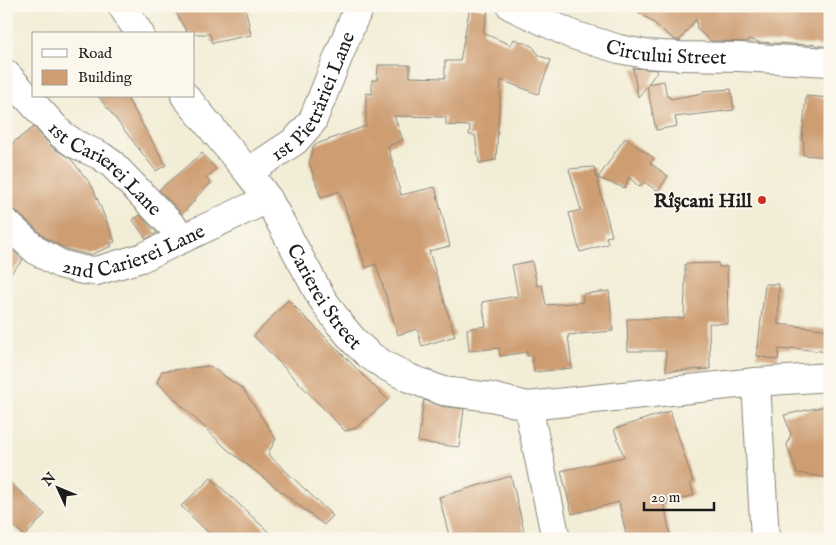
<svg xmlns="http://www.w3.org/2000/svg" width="836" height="545" font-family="'IM FELL English',serif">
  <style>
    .building { fill: #ce9d72 }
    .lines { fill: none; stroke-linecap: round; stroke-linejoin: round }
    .minor-casing { stroke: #878479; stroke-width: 30 }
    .minor { stroke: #fff; stroke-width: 28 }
    .poi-dot { fill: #c8321e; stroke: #fbf7ec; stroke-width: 2 }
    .labels { text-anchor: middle; stroke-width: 4; stroke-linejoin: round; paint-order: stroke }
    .street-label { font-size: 20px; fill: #1c1c1c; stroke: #fbf7ec }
    .poi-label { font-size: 20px; font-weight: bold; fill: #1c1c1c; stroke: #fbf7ec; text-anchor: end }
  </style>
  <rect width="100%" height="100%" fill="#fbf7ec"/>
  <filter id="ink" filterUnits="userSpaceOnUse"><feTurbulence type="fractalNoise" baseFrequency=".02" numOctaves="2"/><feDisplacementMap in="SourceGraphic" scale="10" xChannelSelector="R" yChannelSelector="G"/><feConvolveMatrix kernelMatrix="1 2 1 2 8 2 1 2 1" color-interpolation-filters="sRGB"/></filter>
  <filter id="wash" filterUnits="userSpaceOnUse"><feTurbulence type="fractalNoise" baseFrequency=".0096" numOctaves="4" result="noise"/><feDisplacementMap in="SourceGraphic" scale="20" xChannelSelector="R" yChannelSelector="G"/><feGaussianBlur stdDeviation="1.12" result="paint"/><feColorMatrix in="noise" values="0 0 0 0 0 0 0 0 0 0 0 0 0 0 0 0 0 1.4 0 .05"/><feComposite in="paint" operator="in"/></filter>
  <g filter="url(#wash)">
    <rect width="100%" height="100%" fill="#f2edd6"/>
    <g id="blocks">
      <g class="building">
        <polygon points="172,6 245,6 251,35 212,43 210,34 188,34"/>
        <polygon points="470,6 488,10 483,33 511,45 514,39 532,46 540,56 551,60 538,94 501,80 496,160 479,163 475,135 469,135 470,126 446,125 446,117 394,116 403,140 388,146 401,195 435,187 450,246 429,251 455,336 422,346 417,329 398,335 376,264 366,268 339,191 321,198 309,162 314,145 366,126 366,93 372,94 372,80 377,80 378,65 410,65 410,77 445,78 445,61 460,61"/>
        <polygon points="630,6 796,6 809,12 812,6 830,6 830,46 817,46 814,44 810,45 758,42 749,39 747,42 711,41 697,29 696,19 680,40 675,40 657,26 657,25"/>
        <polygon points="633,68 658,70 648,84 664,81 667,97 669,96 670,99 703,93 703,91 731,89 734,110 675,117 677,126 656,130 647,86 638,97"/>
        <polygon points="98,96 126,96 166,165 156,171"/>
        <polygon points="806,96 830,98 830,157 803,155 804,141 802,141"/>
        <polygon points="34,127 52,147 71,159 92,186 115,242 110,243 112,246 90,255 66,249 46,238 16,211 10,208 6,208 6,148"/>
        <polygon points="625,138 654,158 650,163 668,176 658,191 644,182 639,187 629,177 625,188 598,178"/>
        <polygon points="202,153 216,169 206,178 211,183 195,198 196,199 182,214 159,190"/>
        <polygon points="594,167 612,236 606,237 608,244 580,252 569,213 581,210 569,169"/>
        <polygon points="140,215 157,233 146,239 133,220"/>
        <polygon points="6,244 23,260 6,278"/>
        <polygon points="532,261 537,286 542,285 546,305 583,302 583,294 609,291 613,331 568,335 572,368 534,372 532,355 527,356 527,352 500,356 499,348 469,351 467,329 486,326 482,302 518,296 512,265"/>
        <polygon points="718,263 719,267 727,267 728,324 709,323 710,369 666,371 666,351 628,351 627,319 684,318 685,289 685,264"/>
        <polygon points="765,284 779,284 778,324 830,330 830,352 790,348 790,350 779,349 778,360 757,356"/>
        <polygon points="288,300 388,400 356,428 345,431 254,336"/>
        <polygon points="210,366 243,389 276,439 268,454 333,516 324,525 227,449 157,382 162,371"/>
        <polygon points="424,400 441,406 464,409 459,447 418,442"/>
        <polygon points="830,405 830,478 797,473 787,445 791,434 784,415"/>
        <polygon points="670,411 693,482 690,483 694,495 664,504 671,539 627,539 619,502 572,514 561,471 624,457 614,429"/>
        <polygon points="511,476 526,539 450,539 439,497"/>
        <polygon points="211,478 276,539 215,539 181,506"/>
        <polygon points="6,479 45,514 25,536 6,520"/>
      </g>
    </g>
  </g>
  <g filter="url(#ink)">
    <use href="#blocks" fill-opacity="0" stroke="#878479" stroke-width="1"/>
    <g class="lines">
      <g class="minor-casing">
        <g id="minor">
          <polyline points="122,6 140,34"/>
          <path id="s1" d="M511,6l62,29 46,14 26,5 35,2 59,1 91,5"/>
          <path id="s2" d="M6,74l55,60 14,10 26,12 11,8 72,74"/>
          <path id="s3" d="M185,96l63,76 20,27 53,98 18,26 16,19 14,13 17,11 23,12 34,13 48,6 37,9 228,-24 74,-5"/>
          <path id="s4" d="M248,172l47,-31 17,-19 42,-104 7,-12"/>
          <path id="s5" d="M6,223l31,28 23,13 23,6 13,1 45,-13 127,-59"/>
          <polyline points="756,382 765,539"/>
          <polyline points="528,406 556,539"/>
        </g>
      </g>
      <use href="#minor" class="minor"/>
    </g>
  </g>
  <circle class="poi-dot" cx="762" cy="200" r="5"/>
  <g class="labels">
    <g class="street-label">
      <text dy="7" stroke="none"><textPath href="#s1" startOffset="164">Circului Street</textPath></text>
      <text dy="7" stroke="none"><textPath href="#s4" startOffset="104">1st Pietrăriei Lane</textPath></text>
      <text dy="7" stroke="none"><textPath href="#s2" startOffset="138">1st Carierei Lane</textPath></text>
      <text dy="7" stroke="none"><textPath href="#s5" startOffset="146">2nd Carierei Lane</textPath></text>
      <text dy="7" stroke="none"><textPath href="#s3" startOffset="245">Carierei Street</textPath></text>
    </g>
    <g class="poi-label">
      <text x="752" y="207">Rîșcani Hill</text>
    </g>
  </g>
  <rect width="836" height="545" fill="none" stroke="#fbf7ec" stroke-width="25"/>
  <rect x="32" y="32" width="162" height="65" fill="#fbf7ec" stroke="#a29f99"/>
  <rect x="42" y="49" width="25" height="8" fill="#ffffff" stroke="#a29f99"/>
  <text x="78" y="58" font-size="15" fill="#1c1c1c">Road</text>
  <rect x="42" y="70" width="25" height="15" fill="#ce9d72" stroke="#a29f99"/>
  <text x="78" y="82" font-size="15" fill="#1c1c1c">Building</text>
  <g transform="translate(58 488) rotate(314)" stroke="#fbf7ec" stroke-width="4" paint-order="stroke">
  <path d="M0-4L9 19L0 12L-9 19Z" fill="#1c1c1c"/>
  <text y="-8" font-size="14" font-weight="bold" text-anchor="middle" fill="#1c1c1c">N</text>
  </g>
  <path d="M644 502v8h70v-8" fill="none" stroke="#1c1c1c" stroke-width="2.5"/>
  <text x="651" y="502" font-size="15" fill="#1c1c1c" stroke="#fbf7ec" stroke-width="4" paint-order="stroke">20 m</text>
</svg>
